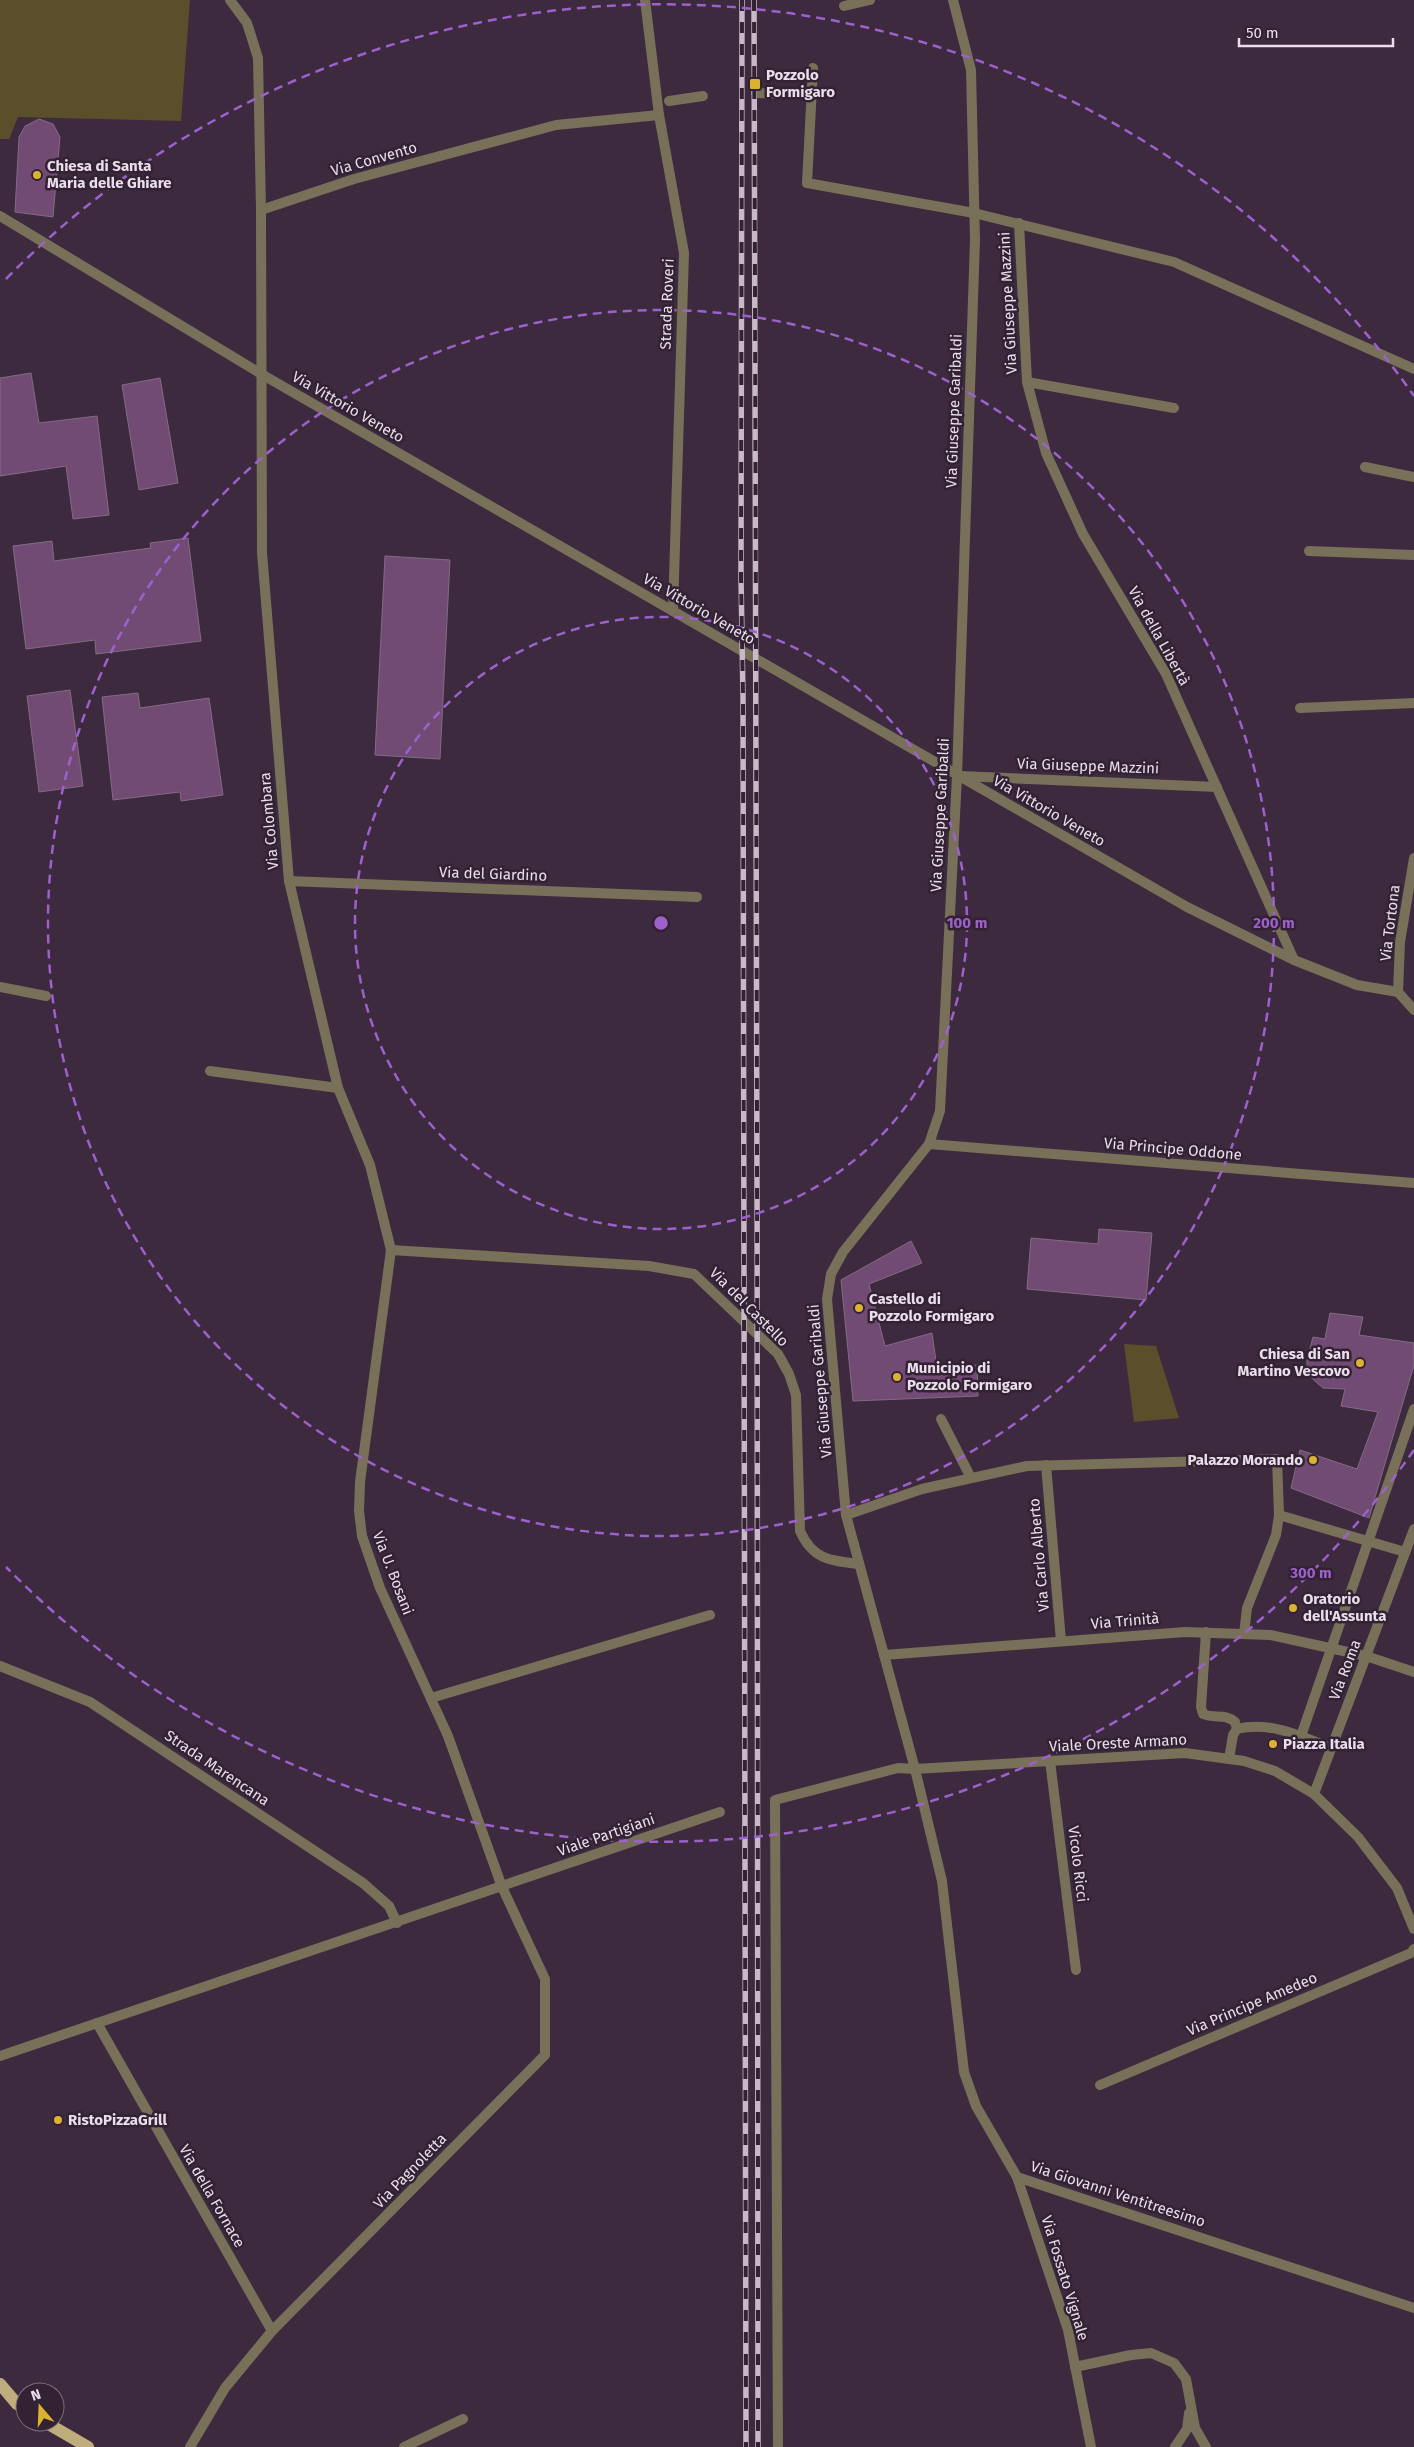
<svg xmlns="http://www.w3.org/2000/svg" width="1414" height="2447" font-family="'Fira Sans',sans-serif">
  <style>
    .green { fill: #5b4e2b }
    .building { fill: #714b74; stroke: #816c83 }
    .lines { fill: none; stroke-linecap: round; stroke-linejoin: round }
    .service { stroke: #797059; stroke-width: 10 }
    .pedestrian { stroke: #797059; stroke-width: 10 }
    .minor { stroke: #797059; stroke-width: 10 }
    .primary { stroke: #c0ad7e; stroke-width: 12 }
    .rail-casing { stroke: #c7b9c8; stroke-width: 5.5 }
    .rail { stroke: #332134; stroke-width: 4; stroke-dasharray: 11; stroke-linecap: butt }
    .ring { fill: none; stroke: #9c61cc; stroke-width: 2.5; stroke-dasharray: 9 6 }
    .poi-dot { fill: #dcb233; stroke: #332134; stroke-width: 2 }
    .labels { text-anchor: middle; stroke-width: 5; stroke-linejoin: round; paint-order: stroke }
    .poi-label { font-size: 15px; font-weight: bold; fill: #eadeeb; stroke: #332134; text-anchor: start }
    .street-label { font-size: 15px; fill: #eadeeb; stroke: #332134 }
    .centre { fill: #9c61cc; stroke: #332134; stroke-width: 2.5 }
    .ring-label { font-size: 15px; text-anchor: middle; font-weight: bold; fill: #9c61cc; stroke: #332134; stroke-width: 5; stroke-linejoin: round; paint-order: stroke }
  </style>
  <rect width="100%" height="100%" fill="#3d2a3e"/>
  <g class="green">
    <polygon points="0,0 190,0 181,121 18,117 9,139 0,139"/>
    <polygon points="1124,1344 1156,1346 1179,1418 1134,1422"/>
  </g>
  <g class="building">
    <polygon points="39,119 53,124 60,137 53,217 15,212 19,137 25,126"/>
    <polygon points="31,373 39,423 97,416 109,515 73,519 66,466 0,476 0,378"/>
    <polygon points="160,378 178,483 139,490 122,385"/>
    <polygon points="188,538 201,641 96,654 95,640 26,649 13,546 52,541 54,561 151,548 150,543"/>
    <polygon points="385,556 450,560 440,759 375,755"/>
    <polygon points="70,690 83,786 39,792 27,696"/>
    <polygon points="138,693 140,708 209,698 223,795 181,801 180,792 113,800 102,697"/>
    <polygon points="1099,1229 1152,1233 1146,1300 1027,1289 1031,1238 1098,1244"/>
    <polygon points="911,1241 922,1263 869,1284 885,1346 932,1333 937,1368 977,1365 978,1396 853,1401 841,1280"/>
    <polygon points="1330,1313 1363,1317 1359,1335 1414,1343 1414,1365 1369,1518 1291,1488 1300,1450 1357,1469 1378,1412 1341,1406 1345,1389 1323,1388 1307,1374 1307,1360 1313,1337 1325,1339"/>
  </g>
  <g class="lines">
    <g class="service">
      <polyline points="230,0 247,23 258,58 261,210"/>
      <polyline points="844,6 870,0"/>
      <polyline points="756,93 789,94"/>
      <polyline points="669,101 703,96"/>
      <polyline points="1365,467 1414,477"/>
      <polyline points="1309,551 1414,555"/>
      <polyline points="1300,708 1414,703"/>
      <polyline points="941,1419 971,1478"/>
      <polyline points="1046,1465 1061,1641"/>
      <path d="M1229,1759l4,-24 4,-6c33,-8 64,7 94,19"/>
      <polyline points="1050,1761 1076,1970"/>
    </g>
    <g class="pedestrian">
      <polyline points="1279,1515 1405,1552"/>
      <path d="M1206,1632l-5,75 2,7c12,5 22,-1 32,8l2,7"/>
      <polyline points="1301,1736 1414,1409"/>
    </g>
    <g class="minor">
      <polyline points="645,0 659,115 684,253 673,611"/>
      <polyline points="953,0 971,70 975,240 957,776 940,1111 929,1144 843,1252 831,1274 827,1299 846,1515 915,1769 942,1881 964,2072 976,2106 1017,2177 1414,2308"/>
      <polyline points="813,68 807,183 974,213 1174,262 1414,369"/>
      <polyline points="0,216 263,375 1187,907 1294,960 1357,985 1398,992"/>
      <polyline points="1019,223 1027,382 1046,453 1083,534 1166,674 1294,960"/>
      <polyline points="1027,382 1174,408"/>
      <polyline points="960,776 1217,787"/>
      <polyline points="289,881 697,897"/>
      <polyline points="0,987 46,996"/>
      <polyline points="1398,992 1400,942 1414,858"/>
      <polyline points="1398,992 1414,1010"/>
      <polyline points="210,1071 338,1088"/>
      <polyline points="929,1144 1414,1183"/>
      <path d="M391,1250l258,16 45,8 84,80 11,20 7,21 4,136c13,29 31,30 59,33"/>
      <polyline points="846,1515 922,1489 1027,1466 1277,1459 1279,1515 1276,1535 1247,1608 1244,1634"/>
      <polyline points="884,1655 1185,1632 1270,1635 1366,1656 1414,1672"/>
      <polyline points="0,1666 90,1702 363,1883 389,1906 397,1923"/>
      <polyline points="431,1698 710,1615"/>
      <polyline points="1314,1794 1414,1529"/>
      <polyline points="97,2023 272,2331"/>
      <polyline points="0,2056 720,1812"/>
      <polyline points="1100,2085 1411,1953 1414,1949"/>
      <polyline points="1017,2177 1068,2330 1091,2447"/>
      <polyline points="1075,2367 1131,2355 1151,2353 1174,2363 1186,2379 1195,2428 1206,2447"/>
      <polyline points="190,2447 225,2388 272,2331 545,2055 545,1979 502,1887 448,1736 380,1588 362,1536 359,1511 360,1482 391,1250 370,1165 338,1088 289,881 262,553 261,210 354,179 556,125 659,115"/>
      <polyline points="404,2447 463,2419"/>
      <polyline points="778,2447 775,1800 898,1768 915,1769 1185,1753 1244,1761 1275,1771 1314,1794 1358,1837 1397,1888 1414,1929"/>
      <polyline points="1175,2447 1187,2429 1189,2413"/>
    </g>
    <g class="primary">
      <polyline points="0,2384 17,2404 25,2409"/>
      <polyline points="45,2422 88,2447"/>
    </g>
    <g class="rail-casing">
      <g id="rail">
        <polyline points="742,0 741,577 743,697 746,2447"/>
        <path d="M754,0c3,816 4,1631 4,2447"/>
      </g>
    </g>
    <use href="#rail" class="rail"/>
  </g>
  <g class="ring">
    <circle cx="661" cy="923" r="306"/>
    <circle cx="661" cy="923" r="613"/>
    <path d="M1414 1450A919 919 0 0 1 6 1567M6 279A919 919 0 0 1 1414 396"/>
  </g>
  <g class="poi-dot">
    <rect x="749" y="78" width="12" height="12" rx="2.5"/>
    <circle cx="37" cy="175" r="5"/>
    <circle cx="859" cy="1308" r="5"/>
    <circle cx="1360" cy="1363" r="5"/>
    <circle cx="897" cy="1377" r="5"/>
    <circle cx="1313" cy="1460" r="5"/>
    <circle cx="1293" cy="1608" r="5"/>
    <circle cx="1273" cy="1744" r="5"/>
    <circle cx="58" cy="2120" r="5"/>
  </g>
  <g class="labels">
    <g class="poi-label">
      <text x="766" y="80">Pozzolo<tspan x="766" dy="17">Formigaro</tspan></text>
      <text x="47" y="171">Chiesa di Santa<tspan x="47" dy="17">Maria delle Ghiare</tspan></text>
      <text x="869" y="1304">Castello di<tspan x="869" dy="17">Pozzolo Formigaro</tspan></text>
      <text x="1350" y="1359" text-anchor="end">Chiesa di San<tspan x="1350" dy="17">Martino Vescovo</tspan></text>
      <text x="907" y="1373">Municipio di<tspan x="907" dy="17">Pozzolo Formigaro</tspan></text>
      <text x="1303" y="1465" text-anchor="end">Palazzo Morando</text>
      <text x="1303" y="1604">Oratorio<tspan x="1303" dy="17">dell'Assunta</tspan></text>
      <text x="1283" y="1749">Piazza Italia</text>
      <text x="68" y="2125">RistoPizzaGrill</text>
    </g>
    <g class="street-label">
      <text transform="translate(374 159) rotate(-16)" y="5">Via Convento</text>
      <text transform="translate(1008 303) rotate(-93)" y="5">Via Giuseppe Mazzini</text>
      <text transform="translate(667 304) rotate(-88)" y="5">Strada Roveri</text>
      <text transform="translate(348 407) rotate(30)" y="5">Via Vittorio Veneto</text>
      <text transform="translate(954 411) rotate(-88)" y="5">Via Giuseppe Garibaldi</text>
      <text transform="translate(699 609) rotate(30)" y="5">Via Vittorio Veneto</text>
      <text transform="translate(1159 636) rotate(61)" y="5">Via della Libertà</text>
      <text transform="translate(1088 766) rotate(2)" y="5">Via Giuseppe Mazzini</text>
      <text transform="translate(1049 811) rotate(30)" y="5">Via Vittorio Veneto</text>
      <text transform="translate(940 815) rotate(-87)" y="5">Via Giuseppe Garibaldi</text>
      <text transform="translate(269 821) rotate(-95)" y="5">Via Colombara</text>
      <text transform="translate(493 874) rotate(2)" y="5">Via del Giardino</text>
      <text transform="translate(1390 923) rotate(-83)" y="5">Via Tortona</text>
      <text transform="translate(1173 1149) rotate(5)" y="5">Via Principe Oddone</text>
      <text transform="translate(749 1307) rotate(45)" y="5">Via del Castello</text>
      <text transform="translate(820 1381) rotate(-95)" y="5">Via Giuseppe Garibaldi</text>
      <text transform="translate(1039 1555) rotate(-95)" y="5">Via Carlo Alberto</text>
      <text transform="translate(393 1573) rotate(69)" y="5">Via U. Bosani</text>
      <text transform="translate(1125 1621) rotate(-5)" y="5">Via Trinità</text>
      <text transform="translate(1345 1670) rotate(-69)" y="5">Via Roma</text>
      <text transform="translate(1118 1743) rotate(-3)" y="5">Viale Oreste Armano</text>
      <text transform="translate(217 1768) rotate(34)" y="5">Strada Marencana</text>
      <text transform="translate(606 1835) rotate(-19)" y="5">Viale Partigiani</text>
      <text transform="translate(1078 1864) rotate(83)" y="5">Vicolo Ricci</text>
      <text transform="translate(1252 2004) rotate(-23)" y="5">Via Principe Amedeo</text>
      <text transform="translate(410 2171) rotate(-46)" y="5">Via Pagnoletta</text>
      <text transform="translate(1118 2194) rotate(18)" y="5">Via Giovanni Ventitreesimo</text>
      <text transform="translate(212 2196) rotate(60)" y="5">Via della Fornace</text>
      <text transform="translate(1065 2278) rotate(73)" y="5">Via Fossato Vignale</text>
    </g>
  </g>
  <circle cx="661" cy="923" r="8" class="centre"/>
  <g class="ring-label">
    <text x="967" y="928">100 m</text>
    <text x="1274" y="928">200 m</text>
    <text x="1311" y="1578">300 m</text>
  </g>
  <g transform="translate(40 2407) rotate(341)"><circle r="24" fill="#332134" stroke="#7c6d7d"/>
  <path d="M0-4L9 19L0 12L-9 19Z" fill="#dcb233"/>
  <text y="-8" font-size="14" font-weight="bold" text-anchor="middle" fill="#eadeeb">N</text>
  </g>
  <path d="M1239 38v8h154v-8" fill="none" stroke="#eadeeb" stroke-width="2.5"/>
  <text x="1246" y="38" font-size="15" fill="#eadeeb" stroke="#332134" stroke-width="4" paint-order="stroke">50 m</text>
</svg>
